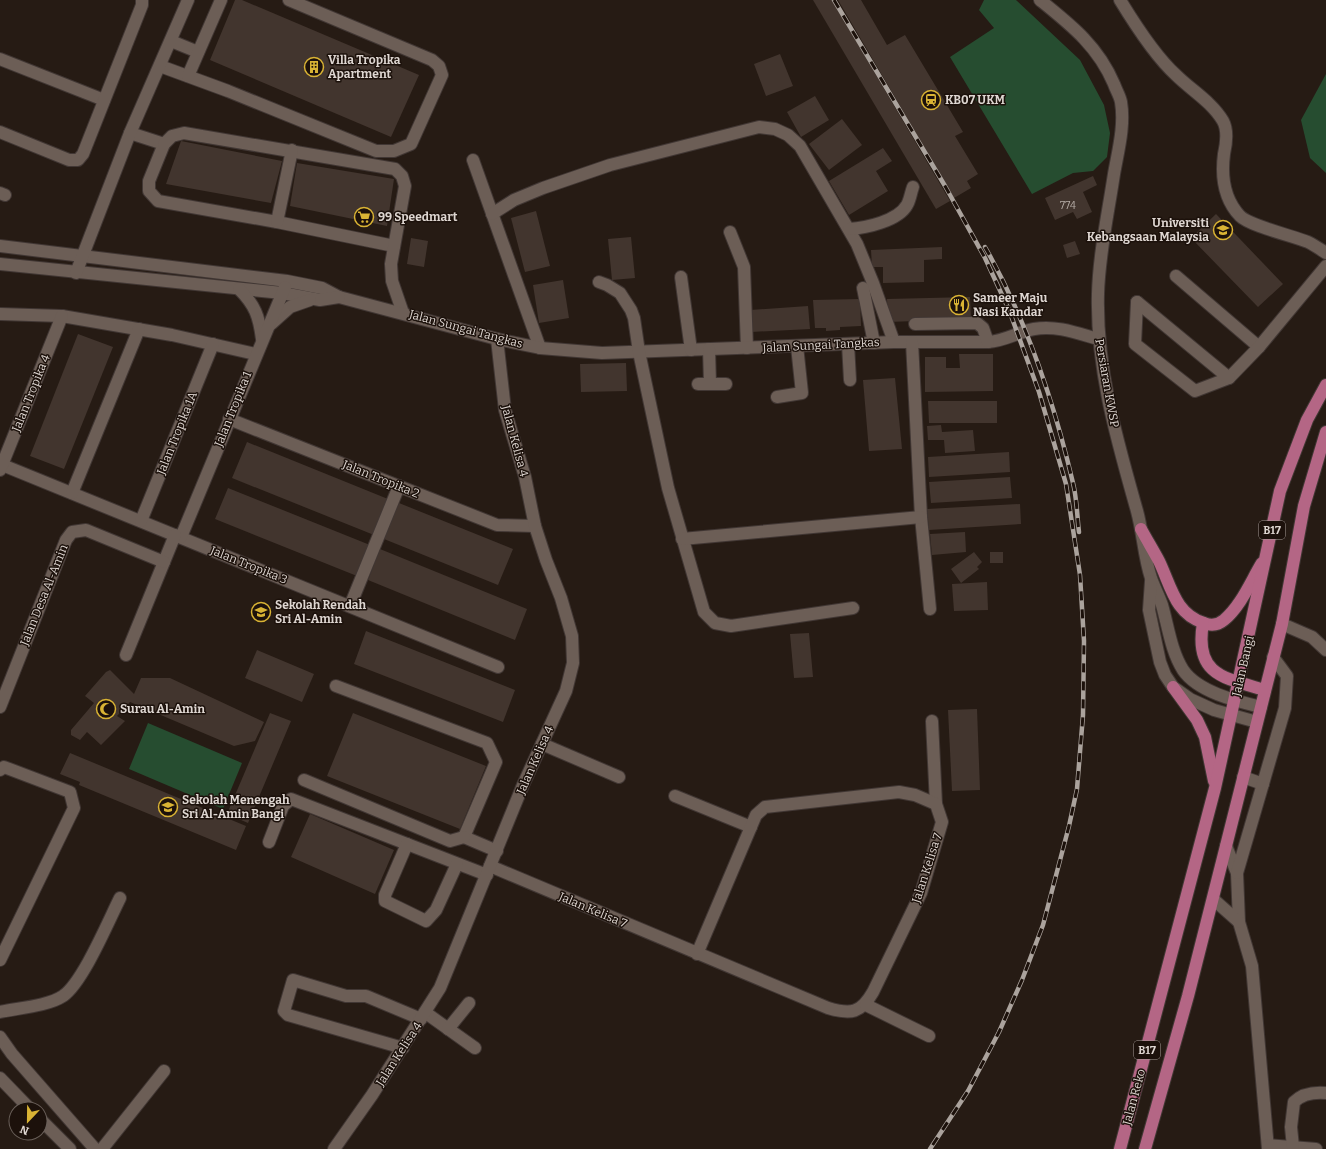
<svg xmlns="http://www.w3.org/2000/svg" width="1326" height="1149" font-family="Bitter,serif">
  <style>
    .green { fill: #264d30 }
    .building { fill: #42352e }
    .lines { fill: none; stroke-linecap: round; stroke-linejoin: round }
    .minor-casing { stroke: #413734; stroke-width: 14 }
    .major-casing { stroke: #413734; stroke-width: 14 }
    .minor { stroke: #6c5e56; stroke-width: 12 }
    .major { stroke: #b46685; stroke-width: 12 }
    .rail-casing { stroke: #aba39d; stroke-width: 4.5 }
    .rail { stroke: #1c110b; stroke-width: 3; stroke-dasharray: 9; stroke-linecap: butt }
    .labels { text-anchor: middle; stroke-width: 3; stroke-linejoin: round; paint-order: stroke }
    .number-label { font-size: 10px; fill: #b7aea8 }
    .shield { fill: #1c110b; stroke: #a49b96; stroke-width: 1 }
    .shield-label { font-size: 11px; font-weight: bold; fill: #ded6d1 }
    .poi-label { font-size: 12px; font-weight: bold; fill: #ded6d1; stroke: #1c110b; text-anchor: start }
    .street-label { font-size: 12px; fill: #ded6d1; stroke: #1c110b }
  </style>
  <rect width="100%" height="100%" fill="#261b14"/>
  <g class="green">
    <polygon points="984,0 1016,0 1080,60 1104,105 1110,133 1107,157 1093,171 1073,173 1032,194 950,57 994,28 979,10"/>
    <polygon points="1326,74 1326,173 1310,158 1301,120"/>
    <polygon points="148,723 242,763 223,809 129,769"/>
  </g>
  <g class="building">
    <polygon points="235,0 242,0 419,75 391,137 210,60"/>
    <polygon points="813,0 832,0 950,201 936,209"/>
    <polygon points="838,0 861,0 887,45 905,35 963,132 955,136 978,174 967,181 971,188 954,198"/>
    <polygon points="780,54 793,86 766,96 754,64"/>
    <polygon points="815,96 829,120 801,137 787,112"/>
    <polygon points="842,119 862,145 829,170 809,144"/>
    <polygon points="181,141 282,161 271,203 166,184"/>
    <polygon points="883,148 892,161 876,171 888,191 849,215 829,181"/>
    <polygon points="297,163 394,179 387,226 290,206"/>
    <polygon points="1093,176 1097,185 1083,192 1092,212 1077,219 1073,212 1055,220 1045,198"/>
    <polygon points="536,211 550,266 525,272 511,218"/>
    <polygon points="1216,214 1283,284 1258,307 1191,238"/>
    <polygon points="631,237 635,278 612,280 608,239"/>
    <polygon points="411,238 428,241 424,267 407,264"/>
    <polygon points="1075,241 1080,254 1067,258 1063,245"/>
    <polygon points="942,247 942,259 924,260 924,282 883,283 883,267 872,267 871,250"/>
    <polygon points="563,280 569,318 539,323 533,285"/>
    <polygon points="970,297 971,319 888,322 887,299"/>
    <polygon points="860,299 861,326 840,327 840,330 826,331 826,328 815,328 813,300"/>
    <polygon points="808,306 810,329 751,332 750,310"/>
    <polygon points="78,334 113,347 64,469 30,456"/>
    <polygon points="959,354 993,354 993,391 925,392 925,357 946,357 946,368 960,368"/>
    <polygon points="626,363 627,391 581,392 580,364"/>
    <polygon points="895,378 902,449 869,451 863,380"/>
    <polygon points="928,401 997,401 997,423 929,423"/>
    <polygon points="941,425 942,432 973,430 975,451 945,453 944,440 928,440 927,426"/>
    <polygon points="247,442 388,499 374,535 232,478"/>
    <polygon points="1009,452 1010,472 929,477 928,457"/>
    <polygon points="1010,477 1012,498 931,503 929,482"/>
    <polygon points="228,488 370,545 357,576 215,519"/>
    <polygon points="399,503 513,549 498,585 384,539"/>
    <polygon points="1020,504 1021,524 929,530 927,509"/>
    <polygon points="965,532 966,552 932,555 930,534"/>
    <polygon points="380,549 527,609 515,640 368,580"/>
    <polygon points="974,552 982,562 977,567 979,569 961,583 951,569"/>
    <rect x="990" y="552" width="13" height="11"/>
    <polygon points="987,582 988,610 954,611 952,584"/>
    <polygon points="366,631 515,690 503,722 354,664"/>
    <polygon points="809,633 813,677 794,678 790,634"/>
    <polygon points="257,650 314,674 302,702 245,678"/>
    <polygon points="110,670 134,694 141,678 170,678 264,722 255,741 234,746 130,702 117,716 125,721 101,745 87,732 80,740 71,735 71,730 94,703 85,696 106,672"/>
    <polygon points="977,709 980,790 952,791 948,710"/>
    <polygon points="270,713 291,721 248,823 227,814"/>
    <polygon points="353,713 486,766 460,829 327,776"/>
    <polygon points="70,753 246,826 236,850 79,785 80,782 60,774"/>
    <polygon points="310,814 394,850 375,894 291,857"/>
  </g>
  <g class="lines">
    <g class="minor-casing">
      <g id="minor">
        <path d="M1040,0c31,25 58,46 74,84 2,6 6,12 7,18 4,24 -3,49 -7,72 -6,40 -15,80 -16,120 -2,75 19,146 39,217 6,22 7,46 14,67 3,9 8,18 11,27 6,21 9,46 21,65 15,22 53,31 78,37"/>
        <path d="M1120,0c14,23 36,57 56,75 15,15 36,27 47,46 5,9 3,24 1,33 -3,23 0,45 16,62 10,10 53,20 68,26 6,3 12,7 18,11"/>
        <polyline points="171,41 198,52"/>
        <polyline points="0,59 104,100"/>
        <polyline points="160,66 228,91 376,151 394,151 411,144 442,75 439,66 432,60 289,0"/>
        <polyline points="188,76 221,0"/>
        <polyline points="0,132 69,160 78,160 83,154 142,5 142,0"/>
        <polyline points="130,133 164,144 149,181 149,191 158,201 277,222 394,246"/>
        <polyline points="164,144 172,136 184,133 395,169 402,176 405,186 391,264 392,281 403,313"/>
        <polyline points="473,160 540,348"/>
        <polyline points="0,193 5,195"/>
        <polyline points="492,214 514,200 543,188 610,165 759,127 775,129 788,135 800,146 857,244 873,283 894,342"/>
        <polyline points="277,222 292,150"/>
        <path d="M849,229c17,-1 49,-8 58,-24 3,-5 4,-13 6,-18"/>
        <polyline points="730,232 744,267 747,348"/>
        <path d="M0,246l287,35 35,7 17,9 158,42 43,9 62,5 292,-11h94c17,-1 30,-10 46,-13 22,-4 43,4 64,10"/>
        <polyline points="0,264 282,293 320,300 339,297"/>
        <polyline points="76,273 130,133 188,0"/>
        <polyline points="1176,276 1259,347"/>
        <polyline points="681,277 691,350"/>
        <polyline points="599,282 607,285 620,293 631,310 634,318 639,352 668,488 704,612 715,623 731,626 853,608"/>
        <polyline points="863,288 874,343"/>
        <path d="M239,289c16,16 20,27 23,50"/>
        <polyline points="1137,302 1135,344 1195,391 1229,378 1259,347 1326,266"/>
        <polyline points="1137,302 1229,378"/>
        <polyline points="0,314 62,316 172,335 255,354"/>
        <polyline points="271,324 290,307 310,300"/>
        <polyline points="915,324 977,323 983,328 988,342"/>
        <polyline points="912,342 921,517 930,609"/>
        <polyline points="848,344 850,380"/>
        <polyline points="709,349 710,384"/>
        <polyline points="698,384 726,384"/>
        <polyline points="777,397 802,393 797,346"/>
        <polyline points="229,419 497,525 535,526"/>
        <polyline points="0,464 498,667"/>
        <polyline points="0,470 62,316"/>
        <polyline points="72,493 139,329"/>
        <polyline points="141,521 213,344"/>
        <polyline points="181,537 285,287"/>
        <polyline points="682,539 921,517"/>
        <polyline points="1151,581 1149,610 1160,662 1165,675 1173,687 1190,699 1214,710 1257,722"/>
        <polyline points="350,606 399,486"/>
        <polyline points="1282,624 1312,637 1326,650"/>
        <polyline points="126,655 175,535"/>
        <polyline points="336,686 487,743 496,762 464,837 497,851"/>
        <polyline points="0,707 66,540 72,532 86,530 164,562"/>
        <polyline points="932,721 936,804"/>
        <polyline points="542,744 619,777"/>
        <polyline points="0,770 4,767 70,792 74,808 0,960"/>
        <polyline points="1243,777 1263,784"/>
        <polyline points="304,780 450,841 464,837"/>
        <polyline points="675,796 751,827"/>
        <polyline points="269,842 283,806 291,799 487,875"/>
        <polyline points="407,844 385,895 385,901 426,921 436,910 457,864"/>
        <polyline points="1226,846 1237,873 1239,922 1252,966 1268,1149"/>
        <path d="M490,866l338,142c23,7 33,5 45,-16l48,-99 21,-71 -6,-18 -21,-9 -16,-3 -134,15 -9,8 -59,139"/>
        <polyline points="1237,873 1285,708 1287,676 1273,657"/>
        <polyline points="1213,899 1239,922"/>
        <polyline points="866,1005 929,1036"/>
        <path d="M0,1012c18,-4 48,-6 63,-16 20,-14 45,-74 57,-98"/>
        <polyline points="426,1013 475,1048"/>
        <polyline points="448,1029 469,1003"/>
        <polyline points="0,1037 12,1054 95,1149"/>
        <polyline points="403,1048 288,1015 284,1011 293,980 346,996 366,996 421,1019"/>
        <polyline points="0,1078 30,1109"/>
        <polyline points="40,1119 70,1149"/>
        <polyline points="1268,1145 1316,1149"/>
        <path d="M1293,1147l-2,-20 3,-25c8,-8 20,-10 32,-9"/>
        <polyline points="102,1149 164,1071"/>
        <polyline points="334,1149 372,1095 440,988 523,785 566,691 573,663 572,636 561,598 546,560 535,526 525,477 505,410 497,339"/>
      </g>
    </g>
    <g class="major-casing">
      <g id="major">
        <path d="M1141,529c6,11 12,21 18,32 12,25 16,53 45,62 7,3 14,2 20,-3 17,-14 27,-39 38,-57"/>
        <path d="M1203,623c-9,52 21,55 62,67"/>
        <polyline points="1173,687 1197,720 1205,737 1214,781"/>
        <polyline points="1120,1149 1215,788 1280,491 1307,420 1326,385"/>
        <polyline points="1145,1149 1188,996 1226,846 1282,624 1304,506 1326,432"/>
      </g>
    </g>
    <use href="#minor" class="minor"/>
    <use href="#major" class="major"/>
    <g class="rail-casing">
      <g id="rail">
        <polyline points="834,0 945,186 985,258 1009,310 1039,392 1066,484 1080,575 1084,641 1083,715 1077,789 1069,826 1043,925 1022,980 999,1032 968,1091 930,1149"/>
        <path d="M985,247c41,72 69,155 88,236 4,16 4,33 6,49"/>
      </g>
    </g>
    <use href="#rail" class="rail"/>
  </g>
  <defs>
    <g id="building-ring" transform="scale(1)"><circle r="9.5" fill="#1c110b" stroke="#d9b334" stroke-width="1.5"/><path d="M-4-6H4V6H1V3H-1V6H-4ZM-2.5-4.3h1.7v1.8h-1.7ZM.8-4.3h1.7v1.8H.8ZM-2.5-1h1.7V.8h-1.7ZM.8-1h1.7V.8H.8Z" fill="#d9b334"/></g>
    <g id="station-ring" transform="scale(1)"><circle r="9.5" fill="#1c110b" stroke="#d9b334" stroke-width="1.5"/><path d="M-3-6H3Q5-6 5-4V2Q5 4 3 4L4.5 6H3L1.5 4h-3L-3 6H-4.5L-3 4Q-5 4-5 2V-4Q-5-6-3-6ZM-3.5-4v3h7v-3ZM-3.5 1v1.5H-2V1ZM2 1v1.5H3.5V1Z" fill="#d9b334"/></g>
    <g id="supermarket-ring" transform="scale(1)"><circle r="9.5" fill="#1c110b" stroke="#d9b334" stroke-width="1.5"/><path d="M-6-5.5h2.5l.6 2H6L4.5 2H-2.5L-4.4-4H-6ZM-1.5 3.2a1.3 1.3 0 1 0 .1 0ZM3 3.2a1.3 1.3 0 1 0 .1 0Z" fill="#d9b334"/></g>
    <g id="university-ring" transform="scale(1)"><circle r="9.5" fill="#1c110b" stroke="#d9b334" stroke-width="1.5"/><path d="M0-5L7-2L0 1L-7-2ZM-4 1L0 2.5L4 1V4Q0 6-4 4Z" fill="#d9b334"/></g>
    <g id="restaurant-ring" transform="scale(1)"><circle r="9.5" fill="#1c110b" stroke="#d9b334" stroke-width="1.5"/><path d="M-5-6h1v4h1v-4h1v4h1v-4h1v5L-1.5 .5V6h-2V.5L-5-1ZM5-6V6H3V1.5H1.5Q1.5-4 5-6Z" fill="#d9b334"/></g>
    <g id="school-ring" transform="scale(1)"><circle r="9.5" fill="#1c110b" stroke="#d9b334" stroke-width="1.5"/><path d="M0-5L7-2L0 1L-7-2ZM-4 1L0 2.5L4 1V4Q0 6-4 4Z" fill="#d9b334"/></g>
    <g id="mosque-ring" transform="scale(1)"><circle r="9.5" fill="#1c110b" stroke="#d9b334" stroke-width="1.5"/><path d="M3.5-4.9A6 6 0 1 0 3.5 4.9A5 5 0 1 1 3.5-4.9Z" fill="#d9b334"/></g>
  </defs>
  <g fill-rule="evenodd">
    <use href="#building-ring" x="314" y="67"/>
    <use href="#station-ring" x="931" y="100"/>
    <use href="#supermarket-ring" x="364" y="217"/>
    <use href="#university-ring" x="1223" y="230"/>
    <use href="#restaurant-ring" x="959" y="305"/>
    <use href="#school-ring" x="261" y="612"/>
    <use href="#mosque-ring" x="106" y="709"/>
    <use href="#school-ring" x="168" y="807"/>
  </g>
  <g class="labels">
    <g class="number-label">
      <text x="1068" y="209">774</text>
    </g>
    <g class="shield">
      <rect x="1259" y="521" width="26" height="18" rx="3"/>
      <rect x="1134" y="1041" width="26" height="18" rx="3"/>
    </g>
    <g class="shield-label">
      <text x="1272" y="534">B17</text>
      <text x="1147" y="1054">B17</text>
    </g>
    <g class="poi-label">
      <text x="328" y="64">Villa Tropika<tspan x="328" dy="14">Apartment</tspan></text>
      <text x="945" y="104">KB07 UKM</text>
      <text x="378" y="221">99 Speedmart</text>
      <text x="1209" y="227" text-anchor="end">Universiti<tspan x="1209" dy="14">Kebangsaan Malaysia</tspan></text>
      <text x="973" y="302">Sameer Maju<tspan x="973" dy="14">Nasi Kandar</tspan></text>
      <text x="275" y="609">Sekolah Rendah<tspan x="275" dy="14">Sri Al-Amin</tspan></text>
      <text x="120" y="713">Surau Al-Amin</text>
      <text x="182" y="804">Sekolah Menengah<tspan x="182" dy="14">Sri Al-Amin Bangi</tspan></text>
    </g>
    <g class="street-label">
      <text transform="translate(466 329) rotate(15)" y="4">Jalan Sungai Tangkas</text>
      <text transform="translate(821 345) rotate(-3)" y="4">Jalan Sungai Tangkas</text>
      <text transform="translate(1107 383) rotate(80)" y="4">Persiaran KWSP</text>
      <text transform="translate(31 393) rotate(-68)" y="4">Jalan Tropika 4</text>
      <text transform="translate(233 409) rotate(-68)" y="4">Jalan Tropika 1</text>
      <text transform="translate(177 433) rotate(-68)" y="4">Jalan Tropika 1A</text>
      <text transform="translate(515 441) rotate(75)" y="4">Jalan Kelisa 4</text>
      <text transform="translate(381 479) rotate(22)" y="4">Jalan Tropika 2</text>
      <text transform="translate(249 565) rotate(22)" y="4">Jalan Tropika 3</text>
      <text transform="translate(44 595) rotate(-68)" y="4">Jalan Desa Al-Amin</text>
      <text transform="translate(1243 666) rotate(-77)" y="4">Jalan Bangi</text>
      <text transform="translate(535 760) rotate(-66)" y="4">Jalan Kelisa 4</text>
      <text transform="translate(927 868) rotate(-72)" y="4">Jalan Kelisa 7</text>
      <text transform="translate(593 910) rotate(23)" y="4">Jalan Kelisa 7</text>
      <text transform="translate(399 1054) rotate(-57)" y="4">Jalan Kelisa 4</text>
      <text transform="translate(1134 1097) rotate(-75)" y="4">Jalan Reko</text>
    </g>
  </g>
  <g transform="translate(28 1121) rotate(202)"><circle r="19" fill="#1c110b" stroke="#6a605a"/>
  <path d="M0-3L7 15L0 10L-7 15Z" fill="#d9b334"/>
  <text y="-6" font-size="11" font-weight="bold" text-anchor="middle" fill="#ded6d1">N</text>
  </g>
</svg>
